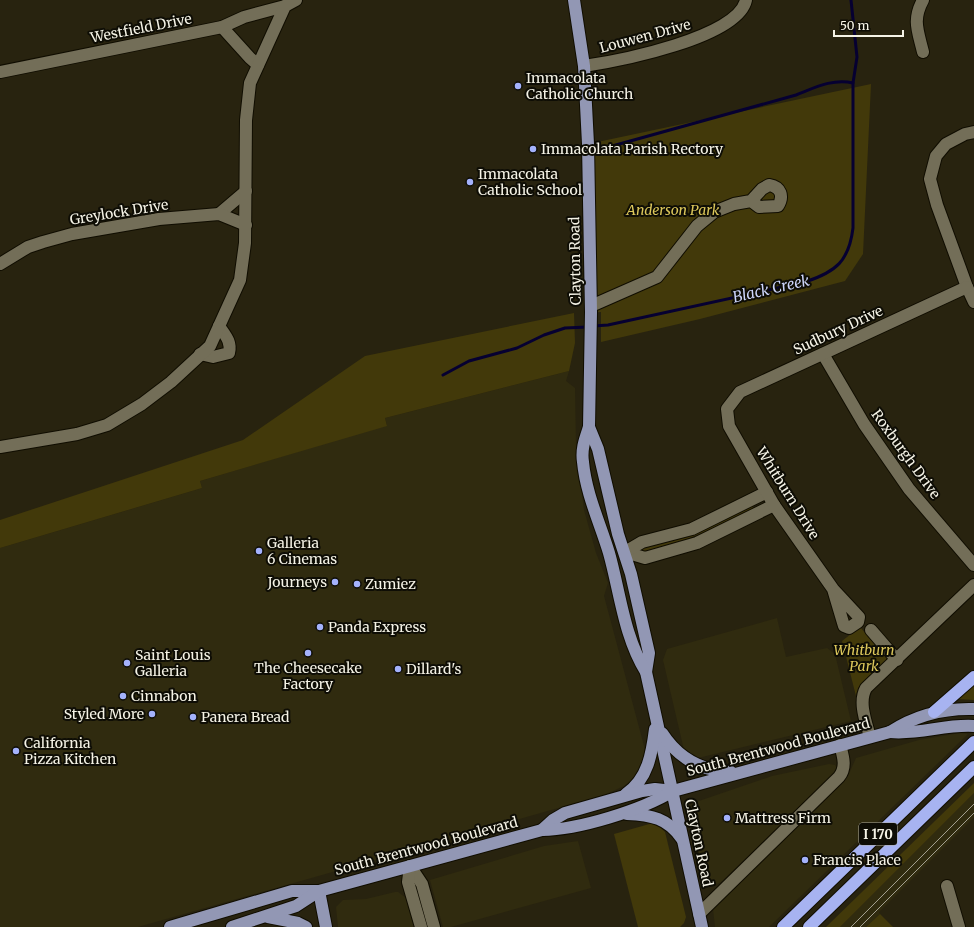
<svg xmlns="http://www.w3.org/2000/svg" width="974" height="927" font-family="Merriweather,serif">
  <style>
    .built { fill: #302b0f }
    .green { fill: #42390a }
    .lines { fill: none; stroke-linecap: round; stroke-linejoin: round }
    .stream { stroke: #060031; stroke-width: 3 }
    .minor-casing { stroke: #100d00; stroke-width: 14 }
    .major-casing { stroke: #100d00; stroke-width: 14 }
    .highway-casing { stroke: #100d00; stroke-width: 14 }
    .minor { stroke: #736e58; stroke-width: 12 }
    .major { stroke: #9297b4; stroke-width: 12 }
    .highway { stroke: #a7b3f1; stroke-width: 12 }
    .tram { stroke: #a4a191; stroke-width: 1 }
    .poi-dot { fill: #a4b2fc; stroke: #0e0d05; stroke-width: 1.5 }
    .labels { text-anchor: middle; stroke-width: 4; stroke-linejoin: round; paint-order: stroke }
    .shield { fill: #0e0d05; stroke: #b0aea2; stroke-width: 1 }
    .shield-label { font-size: 13px; font-weight: bold; fill: #f5f3e6 }
    .street-label { font-size: 14px; fill: #f5f3e6; stroke: #0e0d05 }
    .poi-label { font-size: 14px; fill: #f5f3e6; stroke: #0e0d05; text-anchor: start }
    .park-label { font-size: 14px; font-style: italic; fill: #dcc75b; stroke: #0e0d05 }
    .water-label { font-size: 15px; font-style: italic; fill: #cdd5fa; stroke: #0e0d05 }
  </style>
  <rect width="100%" height="100%" fill="#28230f"/>
  <g class="built">
    <polygon points="569,371 566,381 575,388 576,445 584,510 596,553 608,583 604,596 644,746 644,755 641,767 634,778 624,786 604,795 138,927 0,927 0,548 202,488 200,481 387,425 385,418"/>
    <polygon points="777,618 786,657 827,648 835,654 851,721 698,758 684,750 663,660 667,649"/>
    <polygon points="960,733 968,734 769,927 715,927 713,909 841,783 848,776 856,758 919,740"/>
    <polygon points="829,764 835,765 837,768 831,777 721,882 715,885 708,883 705,880 690,811 693,803 772,776"/>
    <polygon points="974,793 974,817 879,912 880,914 866,927 840,927"/>
    <polygon points="578,841 591,888 451,927 443,927 430,880 544,846"/>
    <polygon points="395,892 398,892 406,898 415,927 338,927 336,907 343,900 366,899"/>
  </g>
  <g class="green">
    <polygon points="871,84 863,254 845,281 700,319 601,342 601,312 590,313 588,144"/>
    <polygon points="574,313 575,343 569,371 385,418 387,426 200,481 202,488 0,548 0,520 243,440 365,356"/>
    <path d="M752,503l2,2 -2,4c-18,9 -95,48 -111,41l-1,-2z"/>
    <polygon points="860,627 887,659 858,688 856,696 842,641"/>
    <polygon points="974,681 974,700 957,699"/>
    <polygon points="974,783 974,793 840,927 826,927"/>
    <polygon points="653,823 658,825 665,832 686,917 684,923 680,927 638,927 614,834"/>
    <polygon points="880,914 893,927 866,927"/>
  </g>
  <g class="lines">
    <g class="stream">
      <path d="M605,148l191,-53c18,-7 37,-17 57,-12"/>
      <path d="M593,326l15,-1 197,-43c31,-10 44,-21 48,-54v-145l4,-26 -6,-57"/>
      <polyline points="443,375 469,361 517,348 544,335 565,328 588,327"/>
    </g>
    <g class="minor-casing">
      <g id="minor">
        <path d="M923,0c-11,20 -5,31 0,52"/>
        <polyline points="222,27 250,58 258,65"/>
        <path d="M584,66c34,-5 154,-28 162,-66"/>
        <polyline points="0,72 222,27 244,17 285,6"/>
        <polyline points="974,132 965,134 946,144 936,156 930,179 937,205 967,287 974,302"/>
        <polyline points="219,214 246,191"/>
        <polyline points="0,264 28,247 43,242 72,234 159,219 219,214 246,225"/>
        <path d="M591,306l66,-29 40,-51 17,-14 20,-8 17,-3 11,-12 7,-4c12,2 15,11 9,21l-19,1 -8,-6"/>
        <path d="M200,354l13,3 16,-4c3,-11 -4,-18 -10,-27"/>
        <polyline points="823,354 864,424 909,489 974,565"/>
        <polyline points="0,447 77,434 107,425 142,404 171,382 210,346 240,280 245,243 246,120 250,83 285,6 296,0"/>
        <polyline points="625,552 645,558 697,543 774,505"/>
        <polyline points="625,552 642,542 692,529 767,492"/>
        <polyline points="833,589 859,617 858,622 849,628 844,626 833,589 774,505 729,426 727,409 740,392 967,287"/>
        <polyline points="871,630 897,660"/>
        <path d="M870,737c-4,-15 -12,-35 -4,-49l108,-103"/>
        <polyline points="410,866 422,884 434,927"/>
        <polyline points="410,866 408,882 421,927"/>
        <polyline points="947,886 959,927"/>
        <path d="M699,914l140,-137c8,-10 4,-21 1,-32"/>
      </g>
    </g>
    <g class="major-casing">
      <g id="major">
        <polyline points="574,0 584,66 588,144 591,312 589,427 598,449 618,534 631,574 649,653 646,672"/>
        <path d="M589,427c-4,12 -8,22 -6,35 3,32 17,61 26,91 11,39 15,84 37,119l56,255"/>
        <path d="M890,732c29,3 55,-8 84,-6"/>
        <path d="M662,733c16,25 39,38 69,39"/>
        <path d="M626,794c22,-15 26,-41 29,-65"/>
        <path d="M627,814c24,1 41,4 55,25"/>
        <polyline points="542,830 553,820 565,813 642,791 655,789 673,791"/>
        <polyline points="319,891 326,927"/>
        <polyline points="268,917 298,923 306,927"/>
        <path d="M170,927l122,-36h27l223,-61c36,0 100,-20 131,-39l217,-59c26,-17 53,-24 84,-23"/>
        <polyline points="232,927 296,906 319,891"/>
      </g>
    </g>
    <g class="highway-casing">
      <g id="highway">
        <polyline points="934,712 974,677"/>
        <polyline points="783,927 974,742"/>
        <polyline points="809,927 974,767"/>
      </g>
    </g>
    <use href="#minor" class="minor"/>
    <use href="#major" class="major"/>
    <use href="#highway" class="highway"/>
    <g class="tram">
      <polyline points="851,927 974,804"/>
      <polyline points="860,927 974,813"/>
    </g>
  </g>
  <g class="poi-dot">
    <circle cx="518" cy="86" r="4"/>
    <circle cx="533" cy="149" r="4"/>
    <circle cx="470" cy="182" r="4"/>
    <circle cx="259" cy="551" r="4"/>
    <circle cx="335" cy="582" r="4"/>
    <circle cx="357" cy="584" r="4"/>
    <circle cx="320" cy="627" r="4"/>
    <circle cx="308" cy="653" r="4"/>
    <circle cx="127" cy="663" r="4"/>
    <circle cx="398" cy="669" r="4"/>
    <circle cx="123" cy="696" r="4"/>
    <circle cx="152" cy="714" r="4"/>
    <circle cx="193" cy="717" r="4"/>
    <circle cx="16" cy="751" r="4"/>
    <circle cx="727" cy="818" r="4"/>
    <circle cx="805" cy="860" r="4"/>
  </g>
  <g class="labels">
    <rect class="shield" x="859" y="823" width="38" height="22" rx="3"/>
    <g class="shield-label">
      <text x="878" y="839">I 170</text>
    </g>
    <g class="street-label">
      <text transform="translate(141 28) rotate(-11)" y="5">Westfield Drive</text>
      <text transform="translate(645 36) rotate(-15)" y="5">Louwen Drive</text>
      <text transform="translate(119 212) rotate(-9)" y="5">Greylock Drive</text>
      <text transform="translate(575 261) rotate(-91)" y="5">Clayton Road</text>
      <text transform="translate(838 330) rotate(-25)" y="5">Sudbury Drive</text>
      <text transform="translate(906 454) rotate(54)" y="5">Roxburgh Drive</text>
      <text transform="translate(788 493) rotate(58)" y="5">Whitburn Drive</text>
      <text transform="translate(778 747) rotate(-15)" y="5">South Brentwood Boulevard</text>
      <text transform="translate(699 843) rotate(78)" y="5">Clayton Road</text>
      <text transform="translate(426 846) rotate(-15)" y="5">South Brentwood Boulevard</text>
    </g>
    <g class="poi-label">
      <text x="526" y="83">Immacolata<tspan x="526" dy="16">Catholic Church</tspan></text>
      <text x="541" y="154">Immacolata Parish Rectory</text>
      <text x="478" y="179">Immacolata<tspan x="478" dy="16">Catholic School</tspan></text>
      <text x="267" y="548">Galleria<tspan x="267" dy="16">6 Cinemas</tspan></text>
      <text x="327" y="587" text-anchor="end">Journeys</text>
      <text x="365" y="589">Zumiez</text>
      <text x="328" y="632">Panda Express</text>
      <text x="135" y="660">Saint Louis<tspan x="135" dy="16">Galleria</tspan></text>
      <text x="308" y="673" text-anchor="middle">The Cheesecake<tspan x="308" dy="16">Factory</tspan></text>
      <text x="406" y="674">Dillard's</text>
      <text x="131" y="701">Cinnabon</text>
      <text x="144" y="719" text-anchor="end">Styled More</text>
      <text x="201" y="722">Panera Bread</text>
      <text x="24" y="748">California<tspan x="24" dy="16">Pizza Kitchen</tspan></text>
      <text x="735" y="823">Mattress Firm</text>
      <text x="813" y="865">Francis Place</text>
    </g>
    <g class="park-label">
      <text x="673" y="215">Anderson Park</text>
      <text x="864" y="655">Whitburn<tspan x="864" dy="16">Park</tspan></text>
    </g>
    <g class="water-label">
      <text transform="translate(771 289) rotate(-13)" y="5">Black Creek</text>
    </g>
  </g>
  <path d="M834 30v6h69v-6" fill="none" stroke="#f5f3e6" stroke-width="2"/>
  <text x="840" y="30" font-size="12" fill="#f5f3e6" stroke="#0e0d05" stroke-width="3" paint-order="stroke">50 m</text>
</svg>
